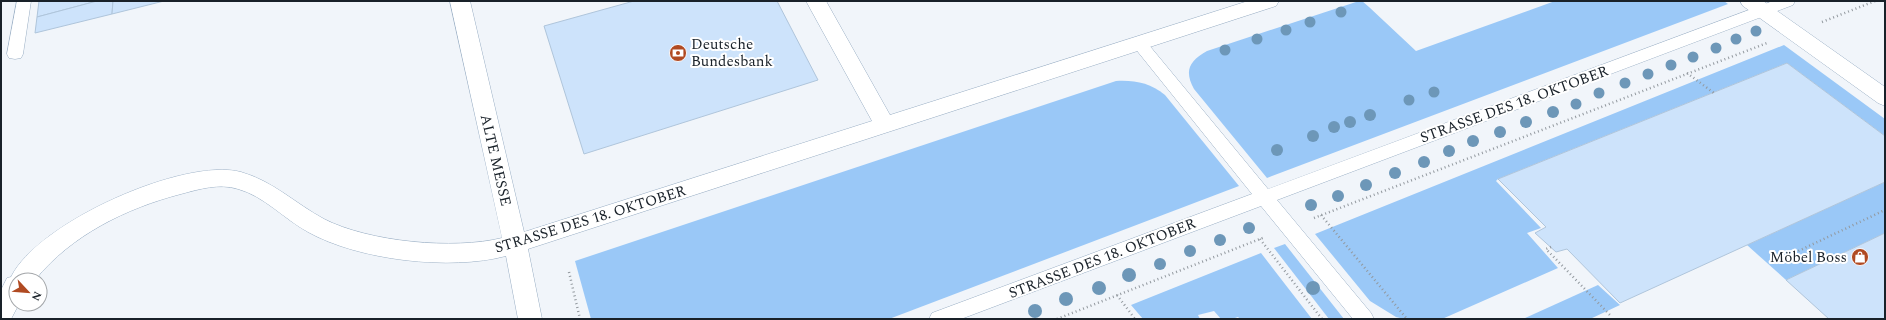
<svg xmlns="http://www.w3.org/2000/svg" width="1886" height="320" font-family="Spectral,serif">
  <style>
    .green { fill: #9ac8f7 }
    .building { fill: #cde3fb; stroke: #afc5db }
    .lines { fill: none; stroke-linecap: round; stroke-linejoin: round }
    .lane-casing { stroke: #99aec4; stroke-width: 1 }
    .street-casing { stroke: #99aec4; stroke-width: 1 }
    .path { stroke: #93999f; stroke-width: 2.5; stroke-dasharray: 1 3; stroke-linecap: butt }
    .lane { fill: #fff; fill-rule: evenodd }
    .street { fill: #fff; fill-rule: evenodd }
    .tree { fill: #6d97b8 }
    .labels { text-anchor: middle; stroke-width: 4; stroke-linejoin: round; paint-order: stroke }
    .poi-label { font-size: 15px; fill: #192129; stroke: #fff; text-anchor: start }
    .street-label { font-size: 15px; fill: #192129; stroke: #fff }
  </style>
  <rect width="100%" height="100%" fill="#f1f5fa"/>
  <g class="green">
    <path d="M1359,1h3l7,6 47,44 139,-50h169l4,3 -461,174 -73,-89c-10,-18 -5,-28 13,-38z"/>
    <polygon points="1784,45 1885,119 1885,136 1787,63 1498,179 1496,181 1541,228 1527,233 1558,268 1442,319 1404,319 1396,317 1370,301 1315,234"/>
    <path d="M1116,81c19,-1 34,2 49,14l74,91 -350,133h-298l-16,-58z"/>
    <polygon points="1885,182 1885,233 1786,280 1747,245"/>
    <polygon points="1285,244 1344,319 1329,319 1274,248"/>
    <polygon points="1261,253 1312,319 1240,319 1238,317 1232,319 1221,319 1214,311 1198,315 1200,319 1143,319 1131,305"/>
    <polygon points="1598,285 1620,305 1590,319 1523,319"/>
  </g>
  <g class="building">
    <polygon points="39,1 97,1 37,17"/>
    <polygon points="97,1 113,1 112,14 35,33 37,17"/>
    <polygon points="113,1 164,1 112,14"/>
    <polygon points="634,1 777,1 818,80 584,154 544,26"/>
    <polygon points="1787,63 1885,136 1885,182 1620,303 1567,249 1556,252 1535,233 1546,227 1498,179"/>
    <polygon points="1885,233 1885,319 1829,319 1786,280"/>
  </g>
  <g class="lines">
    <g class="lane-casing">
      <g id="lane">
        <polygon points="17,1 31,1 23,54 21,58 15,59 9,58 7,54"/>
        <polygon points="1773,1 1795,1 1793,5 1277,200 1371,313 1374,319 1353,319 1261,206 961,319 929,319 932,313 1252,194 1134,47 1131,43 1134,39 1139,38 1144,39 1268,189"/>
      </g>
    </g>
    <g class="street-casing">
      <g id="street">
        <path d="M450,1h20l54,231 348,-111 -66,-120h20l64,114 358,-114h31l-3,5 -748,243 14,70h-24l-12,-63c-56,15 -148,4 -198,-24 -24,-13 -44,-36 -70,-43 -19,-6 -38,0 -57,5 -54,14 -110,41 -146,86h-19v24h3l-8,15h-10v-29l6,-12 4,-1c26,-54 173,-120 230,-105 32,9 55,32 83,47 45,23 130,31 178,19z"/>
        <polygon points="1740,1 1763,1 1885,87 1885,106 1878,103 1743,6"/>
      </g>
    </g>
    <g class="path">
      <polyline points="1822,22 1875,1"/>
      <polyline points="1687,73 1714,93"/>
      <polyline points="1321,215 1407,319"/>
      <polyline points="1314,218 1767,43"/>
      <polyline points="1260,239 1322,319"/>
      <polyline points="1551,247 1546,249 1610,315"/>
      <polyline points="1773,263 1885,210"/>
      <polyline points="569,272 580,319"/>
      <polyline points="1117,295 1135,319"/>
      <polyline points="1057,319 1265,237"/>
    </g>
    <use href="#lane" class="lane"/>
    <use href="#street" class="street"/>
  </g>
  <g class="tree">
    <circle cx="1341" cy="12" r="5.5"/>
    <circle cx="1310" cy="22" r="5.5"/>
    <circle cx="1286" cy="30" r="5.5"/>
    <circle cx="1756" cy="31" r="5.5"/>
    <circle cx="1257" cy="39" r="5.5"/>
    <circle cx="1736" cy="39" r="5.5"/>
    <circle cx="1716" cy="48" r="5.5"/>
    <circle cx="1225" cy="50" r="5.5"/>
    <circle cx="1693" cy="57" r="5.5"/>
    <circle cx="1671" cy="65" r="5.5"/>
    <circle cx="1648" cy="74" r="5.5"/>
    <circle cx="1625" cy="83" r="5.5"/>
    <circle cx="1434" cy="92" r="5.5"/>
    <circle cx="1599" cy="93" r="5.5"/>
    <circle cx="1409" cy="100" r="5.5"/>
    <circle cx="1576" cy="104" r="5.5"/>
    <circle cx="1553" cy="112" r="6"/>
    <circle cx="1370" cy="115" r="6"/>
    <circle cx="1350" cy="122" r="6"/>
    <circle cx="1526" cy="122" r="6"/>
    <circle cx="1334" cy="127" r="6"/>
    <circle cx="1500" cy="132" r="6"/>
    <circle cx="1313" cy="136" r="6"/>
    <circle cx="1473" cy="141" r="6"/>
    <circle cx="1277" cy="150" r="6"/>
    <circle cx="1449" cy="151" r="6"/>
    <circle cx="1424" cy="162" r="6"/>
    <circle cx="1395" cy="173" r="6"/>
    <circle cx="1366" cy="185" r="6"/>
    <circle cx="1338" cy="196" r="6"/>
    <circle cx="1311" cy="205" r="6"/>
    <circle cx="1249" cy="228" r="6"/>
    <circle cx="1220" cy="240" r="6"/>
    <circle cx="1190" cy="251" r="6"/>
    <circle cx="1160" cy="264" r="6"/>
    <circle cx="1129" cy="275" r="7"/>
    <circle cx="1099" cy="288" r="7"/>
    <circle cx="1313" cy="288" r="7"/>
    <circle cx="1066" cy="299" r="7"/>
    <circle cx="1035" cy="311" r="7"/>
  </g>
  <defs>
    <g id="bank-disc" transform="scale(0.9)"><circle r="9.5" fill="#b04a22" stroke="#fff"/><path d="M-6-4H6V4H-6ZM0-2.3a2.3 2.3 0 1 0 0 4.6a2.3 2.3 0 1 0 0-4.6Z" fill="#fff"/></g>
    <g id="shop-disc" transform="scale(0.9)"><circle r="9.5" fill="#b04a22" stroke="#fff"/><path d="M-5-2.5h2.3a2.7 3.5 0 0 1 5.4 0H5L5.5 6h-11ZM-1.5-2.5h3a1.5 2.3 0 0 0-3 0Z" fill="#fff"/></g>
  </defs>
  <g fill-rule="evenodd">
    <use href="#bank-disc" x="678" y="53"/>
    <use href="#shop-disc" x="1860" y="257"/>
  </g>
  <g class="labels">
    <g class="poi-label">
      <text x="691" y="49">Deutsche<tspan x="691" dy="17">Bundesbank</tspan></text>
      <text x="1847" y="262" text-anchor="end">Möbel Boss</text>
    </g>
    <g class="street-label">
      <text transform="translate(1514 104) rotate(-20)" y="5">STRASSE DES 18. OKTOBER</text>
      <text transform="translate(496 160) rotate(77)" y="5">ALTE MESSE</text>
      <text transform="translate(590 219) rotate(-17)" y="5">STRASSE DES 18. OKTOBER</text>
      <text transform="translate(1102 258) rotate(-21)" y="5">STRASSE DES 18. OKTOBER</text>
    </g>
  </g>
  <rect width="1886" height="320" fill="none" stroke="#192129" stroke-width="4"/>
  <g transform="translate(28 292) rotate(116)"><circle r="19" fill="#ffffff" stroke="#a3a6a9"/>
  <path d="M0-3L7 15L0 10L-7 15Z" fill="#b04a22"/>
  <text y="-6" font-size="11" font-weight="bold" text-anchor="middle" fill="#192129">N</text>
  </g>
</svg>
